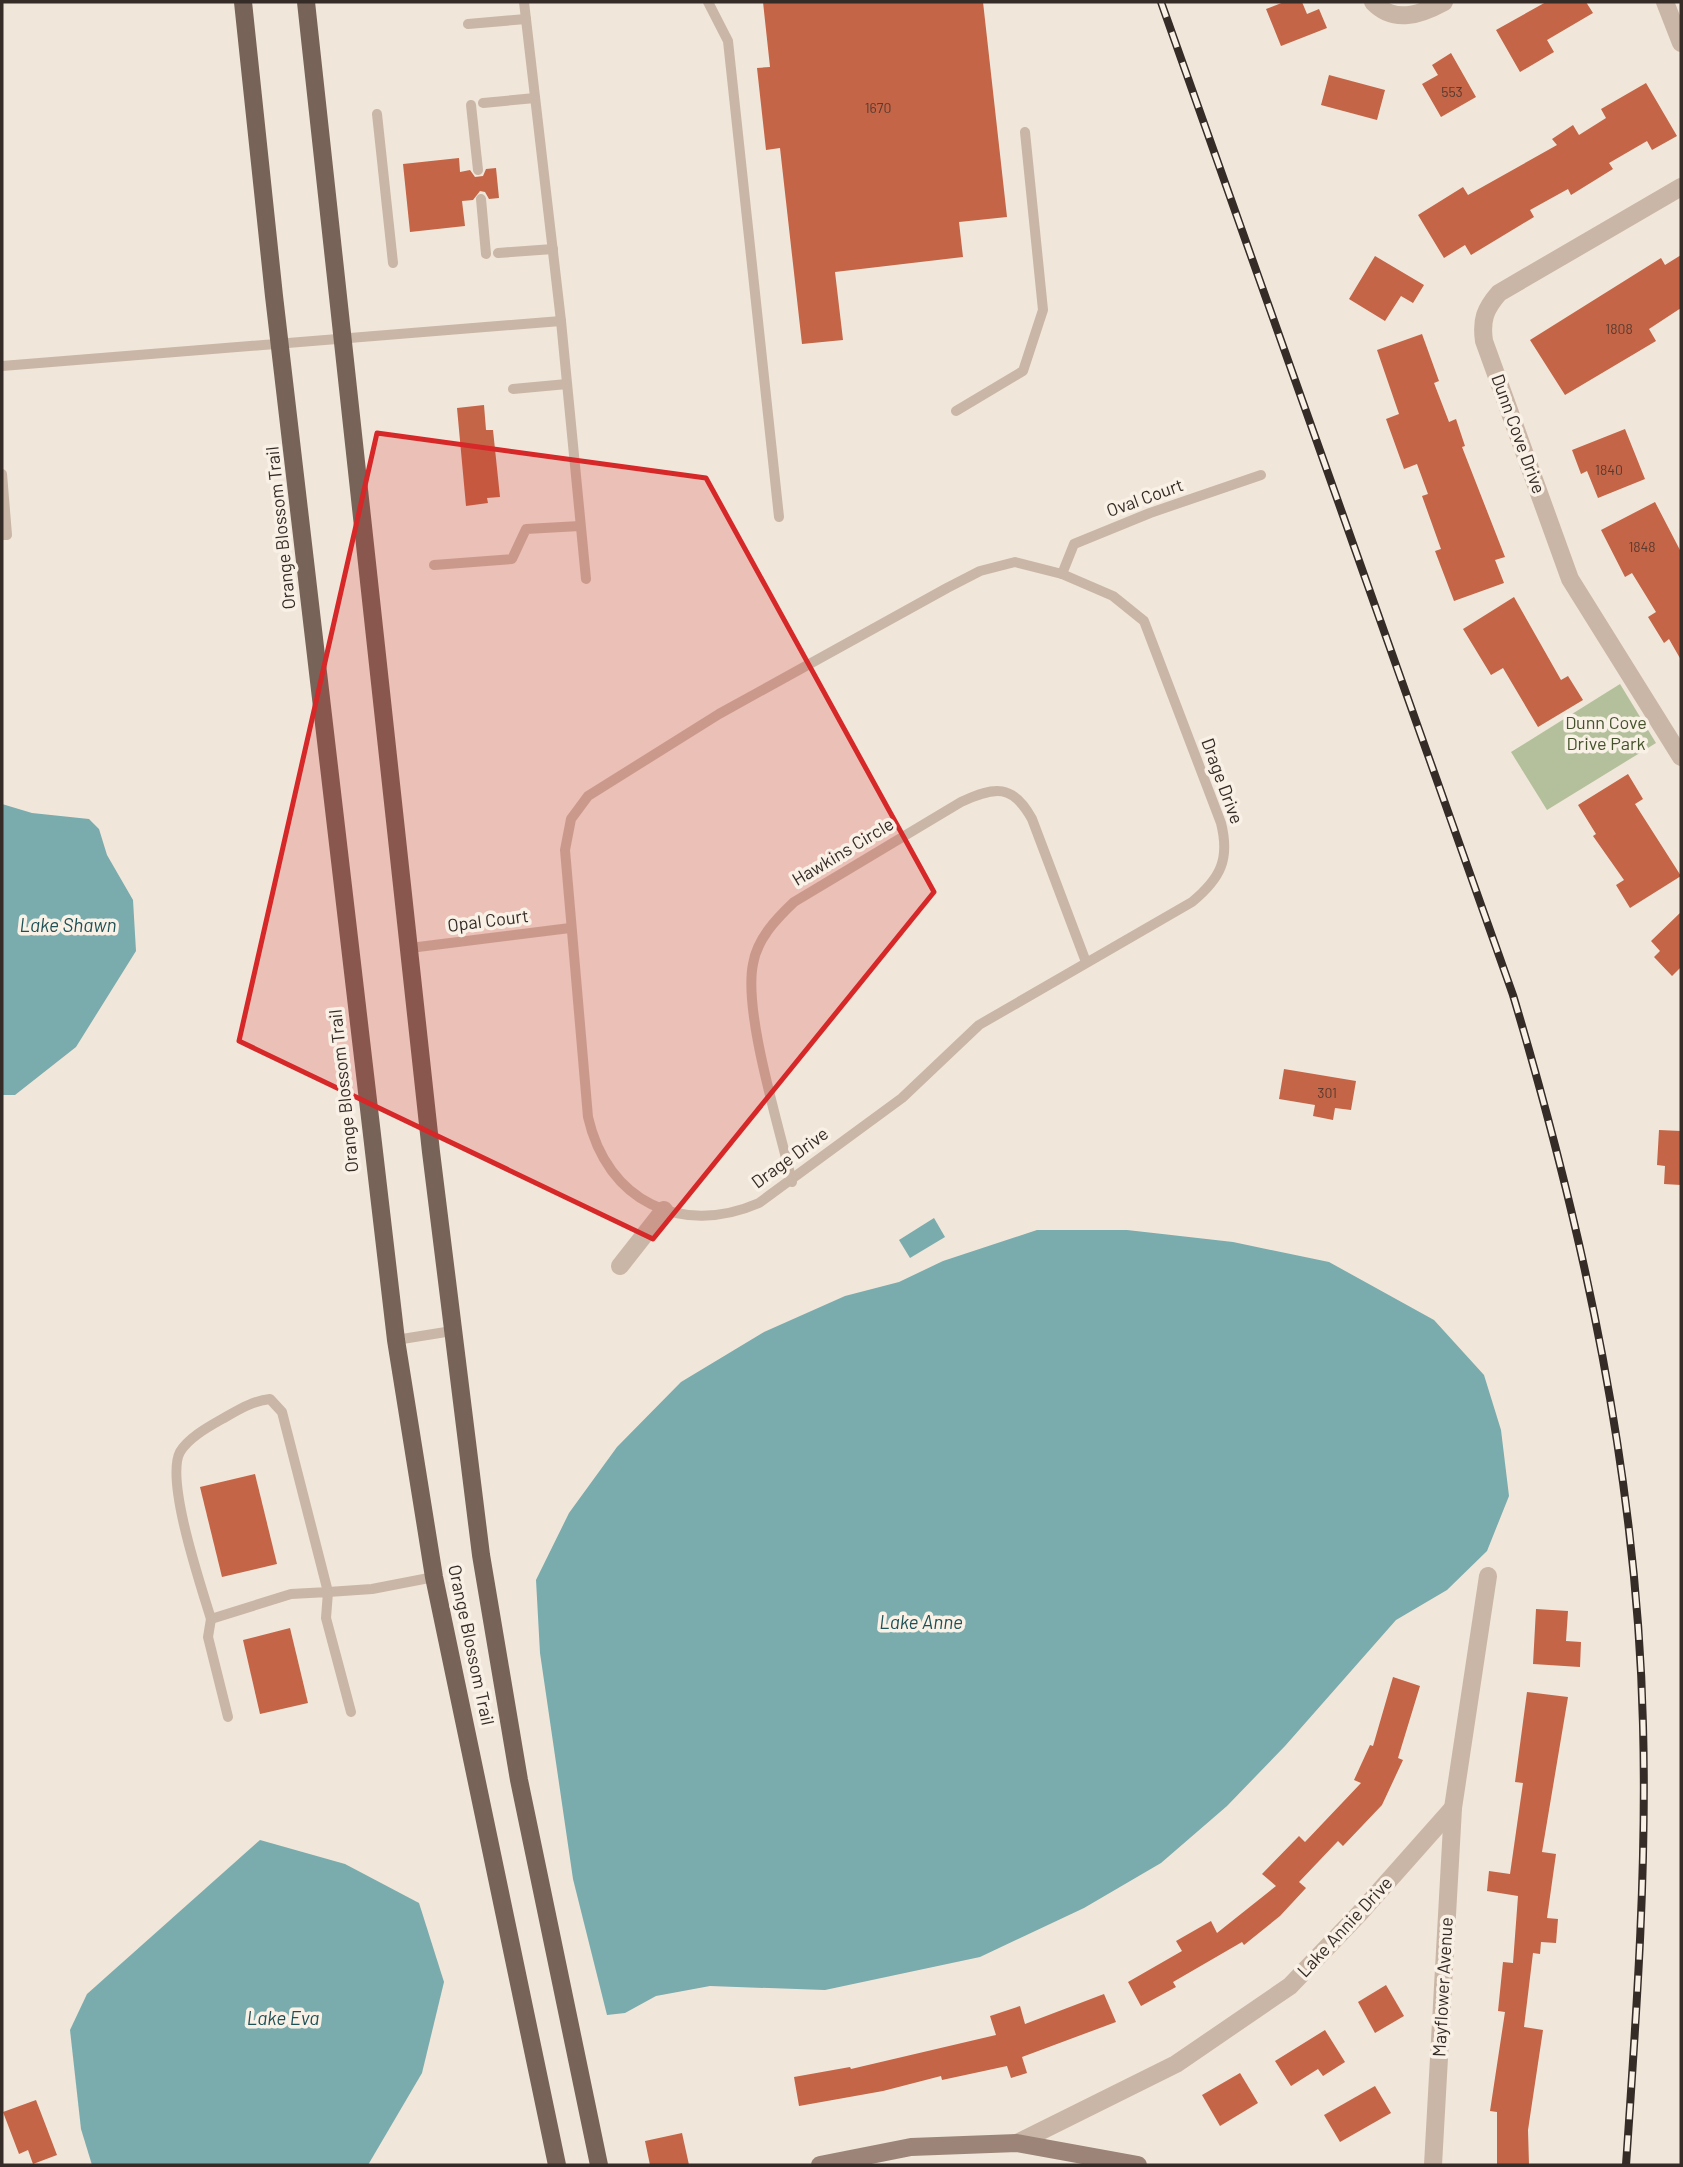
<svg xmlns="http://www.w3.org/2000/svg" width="1683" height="2167" font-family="Barlow,sans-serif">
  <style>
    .green { fill: #b3c09b }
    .water { fill: #7aabad }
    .building { fill: #c36546 }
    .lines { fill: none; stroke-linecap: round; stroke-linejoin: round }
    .lane { stroke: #c9b6a6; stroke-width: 10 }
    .street { stroke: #c9b6a6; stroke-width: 18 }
    .secondary { stroke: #9c8578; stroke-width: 18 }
    .primary { stroke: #776358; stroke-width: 18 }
    .rail-casing { stroke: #352c27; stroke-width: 8 }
    .rail { stroke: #f9f0e6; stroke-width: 5; stroke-dasharray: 16; stroke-linecap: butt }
    .marked { fill: #d62828; fill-opacity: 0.2; stroke: #d62828; stroke-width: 5; stroke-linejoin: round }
    .labels { text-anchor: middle; stroke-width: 7; stroke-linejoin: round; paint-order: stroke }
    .number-label { font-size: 14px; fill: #583a2f }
    .street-label { font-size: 18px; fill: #352c27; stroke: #f9f0e6 }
    .park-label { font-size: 18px; fill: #44532b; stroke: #f9f0e6 }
    .water-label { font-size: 19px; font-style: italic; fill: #1e5156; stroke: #f9f0e6 }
  </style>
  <rect width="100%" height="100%" fill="#f1e6da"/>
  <polygon class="green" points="1620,684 1656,743 1547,810 1511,752"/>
  <g class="water">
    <polygon points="2,804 32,813 89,819 99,829 107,855 133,900 136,951 76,1047 15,1095 2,1095"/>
    <polygon points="934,1218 945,1237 910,1258 899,1240"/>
    <polygon points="1037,1230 1127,1230 1233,1242 1329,1262 1434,1320 1484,1375 1501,1430 1509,1496 1487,1551 1447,1590 1396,1620 1285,1746 1227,1806 1161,1863 1084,1908 980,1957 825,1990 710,1986 656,1996 625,2013 607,2015 573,1879 540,1653 536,1580 569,1513 617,1447 681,1382 764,1332 845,1296 899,1282 943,1261"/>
    <polygon points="260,1840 345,1864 419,1903 444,1982 422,2073 368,2165 92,2165 81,2129 70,2030 87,1994"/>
  </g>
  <g class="building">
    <polygon points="763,2 983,2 1007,217 959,222 963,257 835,272 843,340 802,344 780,148 766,150 757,68 770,67"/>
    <polygon points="1284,2 1302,2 1307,14 1319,9 1327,28 1281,46 1266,9"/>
    <polygon points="1546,2 1586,2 1593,13 1547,40 1554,52 1520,72 1496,30"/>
    <polygon points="1451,53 1476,97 1441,117 1422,84 1438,75 1432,65"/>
    <polygon points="1329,75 1385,90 1377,120 1321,105"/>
    <polygon points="1646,83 1677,136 1652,150 1647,141 1609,163 1613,169 1571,195 1568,189 1530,210 1534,217 1471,255 1465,245 1444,258 1418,215 1463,187 1468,195 1557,145 1552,139 1573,125 1579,135 1606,118 1601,109"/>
    <polygon points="459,158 460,172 470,170 475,177 483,176 486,169 496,168 499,198 489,199 485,192 480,191 473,200 462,201 465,226 410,232 403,164"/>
    <polygon points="1681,255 1681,308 1649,329 1656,341 1565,395 1530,340 1661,258 1665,265"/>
    <polygon points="1375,256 1424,285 1413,303 1401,296 1385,321 1349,299"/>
    <polygon points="1422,334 1439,381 1434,383 1449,422 1456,419 1465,446 1462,447 1505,557 1495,560 1504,583 1454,601 1435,551 1441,549 1422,496 1428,494 1417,464 1404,469 1386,419 1399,414 1377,350"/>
    <polygon points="484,405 486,430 493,430 500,497 487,498 488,503 466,506 457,408"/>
    <polygon points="1625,429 1645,479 1598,498 1587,471 1581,474 1572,450"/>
    <polygon points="1655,502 1681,552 1681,660 1669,639 1664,643 1648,617 1656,612 1632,573 1625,577 1601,530"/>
    <polygon points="1514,597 1561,680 1568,676 1583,700 1538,727 1503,668 1491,675 1463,629"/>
    <polygon points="1628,774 1643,799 1635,804 1681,876 1630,908 1616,885 1624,880 1593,836 1596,834 1578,805"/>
    <polygon points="1681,912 1681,967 1672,976 1654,957 1660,951 1651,941"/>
    <polygon points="1284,1069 1356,1081 1351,1110 1335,1108 1333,1120 1313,1116 1315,1105 1279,1099"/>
    <polygon points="1659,1130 1681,1131 1681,1185 1664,1184 1665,1166 1657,1165"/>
    <polygon points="255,1474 277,1564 222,1577 200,1487"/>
    <polygon points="1536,1609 1568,1611 1566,1641 1581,1642 1580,1667 1533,1664"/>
    <polygon points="290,1628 308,1703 260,1714 243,1640"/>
    <polygon points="1393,1677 1420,1686 1398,1758 1403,1760 1382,1805 1343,1846 1338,1841 1299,1882 1306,1888 1280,1916 1244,1945 1242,1942 1173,1982 1176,1987 1141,2006 1128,1982 1182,1951 1176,1941 1211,1921 1217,1933 1276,1886 1262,1874 1299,1836 1305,1842 1361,1783 1354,1780 1370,1745 1373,1746"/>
    <polygon points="1527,1692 1568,1697 1542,1852 1556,1854 1547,1918 1558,1919 1556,1943 1541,1942 1540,1954 1533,1953 1524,2027 1543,2030 1528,2130 1529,2165 1497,2165 1497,2112 1490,2111 1505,2012 1498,2011 1503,1962 1513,1963 1518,1896 1487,1891 1489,1871 1510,1874 1523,1783 1515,1782"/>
    <polygon points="1386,1985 1404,2016 1375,2033 1358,2002"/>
    <polygon points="1104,1994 1116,2022 1022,2057 1027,2073 1011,2078 1007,2066 942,2080 941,2076 883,2091 799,2106 794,2077 850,2067 851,2069 996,2035 990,2016 1020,2006 1025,2024"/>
    <polygon points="1325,2030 1345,2062 1323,2076 1318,2069 1291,2086 1275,2061"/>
    <polygon points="1240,2073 1258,2103 1220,2126 1202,2095"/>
    <polygon points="1375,2086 1391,2113 1340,2142 1324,2115"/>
    <polygon points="36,2100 57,2155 33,2164 28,2150 19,2154 3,2112"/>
    <polygon points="682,2133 689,2165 650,2165 645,2141"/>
  </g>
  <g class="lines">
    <g class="lane">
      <polyline points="524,2 561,321 586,579"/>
      <polyline points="708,2 728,41 779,517"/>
      <polyline points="468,24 526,19"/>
      <polyline points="483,103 535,98"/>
      <polyline points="471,105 478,170"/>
      <polyline points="377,114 393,263"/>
      <polyline points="481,199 486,254"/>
      <polyline points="498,253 553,249"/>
      <polyline points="2,366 561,321"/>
      <polyline points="513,389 567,384"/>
      <polyline points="956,411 1023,371 1043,310 1025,132"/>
      <polyline points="2,474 7,535 2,535"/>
      <path d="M1015,562l47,12 51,22 31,25 77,202c9,36 0,55 -29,79l-213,123 -77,73 -143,105c-78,34 -152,-2 -171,-86l-23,-267 6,-31 17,-23 131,-82 228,-126 33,-17z"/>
      <polyline points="434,565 512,559 526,529 580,526"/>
      <polyline points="1062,574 1074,544 1150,513 1261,475"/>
      <polyline points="410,948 570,928"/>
      <path d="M792,1182c-12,-53 -49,-169 -39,-218 4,-25 23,-45 41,-62l167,-100c34,-16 52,-18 71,17l54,143"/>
      <polyline points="396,1340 452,1331"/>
      <polyline points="211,1619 208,1637 228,1717"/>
      <path d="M351,1712l-25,-94 2,-26 -37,2 -80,25c-10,-33 -46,-139 -31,-167 8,-14 28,-25 42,-33 16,-9 30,-18 48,-20l12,13 46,180 44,-3 62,-12"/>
    </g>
    <g class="street">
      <path d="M1373,2c21,22 47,13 71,0"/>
      <polyline points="1665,2 1681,43"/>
      <path d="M1681,187l-182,106c-14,16 -18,27 -15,48l86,238 111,178"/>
      <polyline points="620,1266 664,1210"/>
      <polyline points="1017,2143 1176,2064 1290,1986 1359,1914 1453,1808"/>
      <polyline points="1433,2165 1453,1808 1488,1576"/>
    </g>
    <polyline class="secondary" points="820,2165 911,2147 1017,2143 1138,2165"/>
    <g class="primary">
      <polyline points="243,2 274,296 396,1340 434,1577 557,2165"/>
      <polyline points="306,2 431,1152 481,1555 519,1780 599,2165"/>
    </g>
    <g class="rail-casing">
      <path id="rail" d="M1161,2l352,993c71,238 124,481 130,730 4,147 -7,294 -17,440"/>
    </g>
    <use href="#rail" class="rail"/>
  </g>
  <path class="marked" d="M377,433l329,45 228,414 -281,347 -414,-198z"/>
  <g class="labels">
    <g class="number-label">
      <text x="1452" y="97">553</text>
      <text x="878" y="113">1670</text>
      <text x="1619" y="334">1808</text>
      <text x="1609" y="475">1840</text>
      <text x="1642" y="552">1848</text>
      <text x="1327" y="1098">301</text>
    </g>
    <g class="street-label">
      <text transform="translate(1518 434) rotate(70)" y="6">Dunn Cove Drive</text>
      <text transform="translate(1145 498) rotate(-20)" y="6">Oval Court</text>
      <text transform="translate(281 528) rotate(-96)" y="6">Orange Blossom Trail</text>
      <text transform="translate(1222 781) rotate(70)" y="6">Drage Drive</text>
      <text transform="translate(843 852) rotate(-31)" y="6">Hawkins Circle</text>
      <text transform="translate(488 921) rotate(-7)" y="6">Opal Court</text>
      <text transform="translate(344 1091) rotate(-96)" y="6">Orange Blossom Trail</text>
      <text transform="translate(790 1158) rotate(-36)" y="6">Drage Drive</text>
      <text transform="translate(471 1645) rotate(78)" y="6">Orange Blossom Trail</text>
      <text transform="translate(1345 1927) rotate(-47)" y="6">Lake Annie Drive</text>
      <text transform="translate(1443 1987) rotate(-87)" y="6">Mayflower Avenue</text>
    </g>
    <g class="park-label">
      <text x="1606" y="729">Dunn Cove<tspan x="1606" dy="21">Drive Park</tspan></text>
    </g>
    <g class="water-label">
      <text x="68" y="932">Lake Shawn</text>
      <text x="921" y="1629">Lake Anne</text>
      <text x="283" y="2025">Lake Eva</text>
    </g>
  </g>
  <rect width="1683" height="2167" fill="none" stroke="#352c27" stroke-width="7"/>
</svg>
